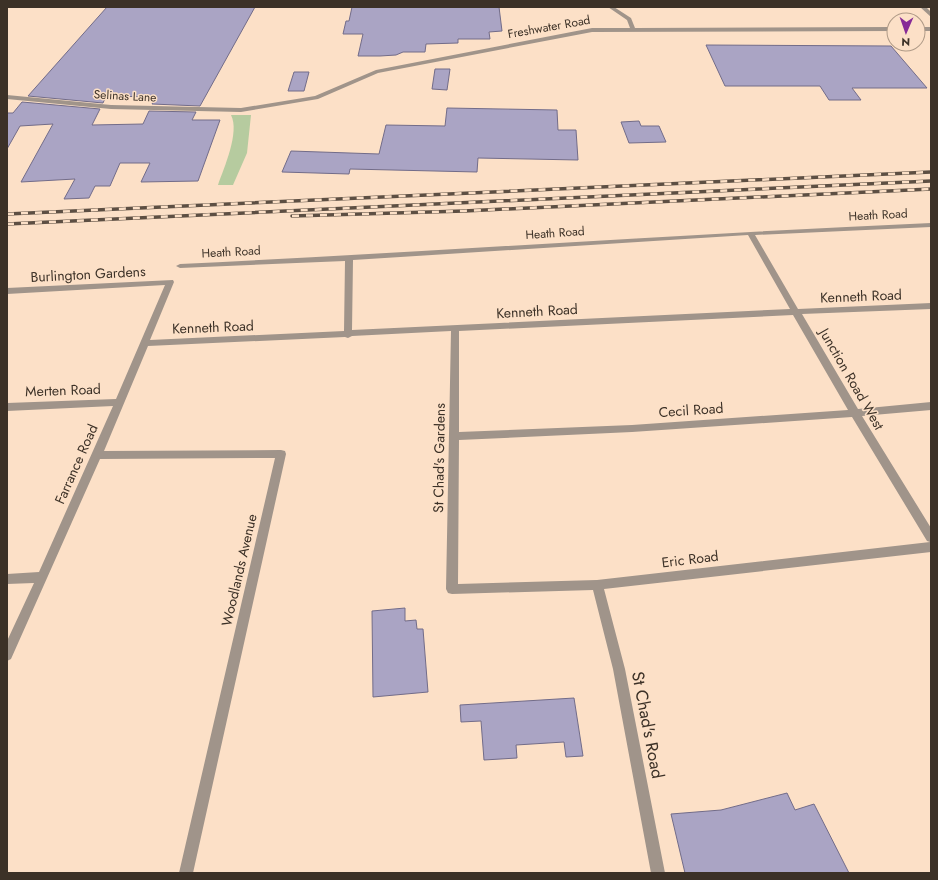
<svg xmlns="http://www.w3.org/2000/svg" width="938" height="880" font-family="Jost,sans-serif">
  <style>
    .green { fill: #b6cb9f }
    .building { fill: #aaa4c4; stroke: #726c89 }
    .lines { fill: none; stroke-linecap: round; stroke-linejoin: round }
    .street { fill: #a0948a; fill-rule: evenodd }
    .rail-casing { stroke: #5d4f43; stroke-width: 3.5 }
    .rail { stroke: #fce0c7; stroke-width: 2.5; stroke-dasharray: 7; stroke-linecap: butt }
    .labels { text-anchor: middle; stroke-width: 3; stroke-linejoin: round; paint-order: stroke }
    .far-street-label { font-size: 12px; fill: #3c3127; stroke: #fce0c7 }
    .street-label { font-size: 14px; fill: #3c3127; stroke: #fce0c7 }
    .near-street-label { font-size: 17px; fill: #3c3127; stroke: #fce0c7 }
  </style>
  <rect width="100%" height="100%" fill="#fce0c7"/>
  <path class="green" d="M231,115h20l-4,38 -14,32h-15c6,-17 22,-53 13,-70z"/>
  <g class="building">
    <polygon points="107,7 255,7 200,106 152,104 156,97 106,96 103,103 28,96"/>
    <polygon points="352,7 499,7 502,31 489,32 490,39 458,39 458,43 426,44 425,52 403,52 396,55 380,56 358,56 363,34 343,34 346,21 349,21"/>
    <polygon points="706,45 891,46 927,88 852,88 861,100 829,100 820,86 725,86"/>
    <polygon points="435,69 450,69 447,90 432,89"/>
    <polygon points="294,72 309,72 304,91 288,91"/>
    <polygon points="22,102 100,109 92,125 143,124 149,111 196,112 192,120 220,120 198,181 141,182 150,163 120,163 110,186 95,186 89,198 64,199 75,179 21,182 53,124 20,126 7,149 7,113 13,113"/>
    <polygon points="447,108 557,110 558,130 576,130 578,160 478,158 477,172 350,169 349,174 282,172 291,151 379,154 386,125 445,126"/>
    <polygon points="639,121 641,126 659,126 666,142 629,143 621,122"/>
    <polygon points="405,608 405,621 416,620 417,629 423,629 428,692 373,697 372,611"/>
    <polygon points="574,698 583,756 566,757 564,742 516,745 517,758 484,760 481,721 461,722 460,705"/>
    <polygon points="787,793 795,810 814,804 849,873 685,873 671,814 721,810"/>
  </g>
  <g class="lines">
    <g class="street">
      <polygon points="608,7 614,7 631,18 635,28 894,27 894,31 592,32 378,73 318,99 241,112 111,109 7,99 7,95 111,105 241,108 315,96 376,70 592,28 630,28 627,20"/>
      <polygon points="920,7 926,7 931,12 931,17"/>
      <rect x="918" y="27" width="13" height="4"/>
      <path d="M931,223v4l-176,8 43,74 133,-6v6l-129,5 56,95 73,-7v8l-69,6 69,112v24l-327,37 21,80 40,204h-14l-38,-204 -20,-79 -141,4 -4,-1 -2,-4 5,-258 -99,5 -4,2 -3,-1 -197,9 -44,105 177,-1 4,1 1,3 -93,419h-14l96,-415 -175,1 -89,200 -4,2v-20l27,-58 -27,1v-10l32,-2 74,-166 -106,5v-8l109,-4 49,-114 -158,9v-6l166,-8 1,2 -24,58 194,-9 1,-70 -165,7 -4,-2 4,-2c250,-12 501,-30 751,-41zM748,235l42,74 -438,21 1,-70zM793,315l55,95 -216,15 -173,7v-101zM852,417l75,124 3,1 -333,38 -139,4 1,-144 173,-8z"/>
    </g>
    <g class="rail-casing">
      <g id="rail">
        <polyline points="7,214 931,172"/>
        <polyline points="292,216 464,211 931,189"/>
        <polyline points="7,224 931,181"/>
      </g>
    </g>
    <use href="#rail" class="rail"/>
  </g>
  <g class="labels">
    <g class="far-street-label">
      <text transform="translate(549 27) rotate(-10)" y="4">Freshwater Road</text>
      <text transform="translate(125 96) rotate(3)" y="4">Selinas Lane</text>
      <text transform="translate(878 215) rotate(-3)" y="4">Heath Road</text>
      <text transform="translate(555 233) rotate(-4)" y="4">Heath Road</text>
      <text transform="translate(231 252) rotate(-3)" y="4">Heath Road</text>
    </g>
    <g class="street-label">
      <text transform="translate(88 274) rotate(-3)" y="5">Burlington Gardens</text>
      <text transform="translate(861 296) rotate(-2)" y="5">Kenneth Road</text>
      <text transform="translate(537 311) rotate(-3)" y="5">Kenneth Road</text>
      <text transform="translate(213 327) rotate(-2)" y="5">Kenneth Road</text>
      <text transform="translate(852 379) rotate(60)" y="5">Junction Road West</text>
      <text transform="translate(63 390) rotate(-2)" y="5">Merten Road</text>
      <text transform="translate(691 410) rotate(-4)" y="5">Cecil Road</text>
      <text transform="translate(439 458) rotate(-89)" y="5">St Chad's Gardens</text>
      <text transform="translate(76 464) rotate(-66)" y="5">Farrance Road</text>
      <text transform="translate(690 559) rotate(-7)" y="5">Eric Road</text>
      <text transform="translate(239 570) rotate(-77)" y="5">Woodlands Avenue</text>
    </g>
    <g class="near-street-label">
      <text transform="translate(648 725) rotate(79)" y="6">St Chad's Road</text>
    </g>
  </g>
  <rect width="938" height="880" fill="none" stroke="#3c3127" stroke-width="16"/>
  <g transform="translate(906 32) rotate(182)"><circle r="19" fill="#fce0c7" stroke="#af9a87"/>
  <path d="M0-3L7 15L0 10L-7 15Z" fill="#872b97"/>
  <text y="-6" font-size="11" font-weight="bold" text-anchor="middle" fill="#3c3127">N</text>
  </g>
</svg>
